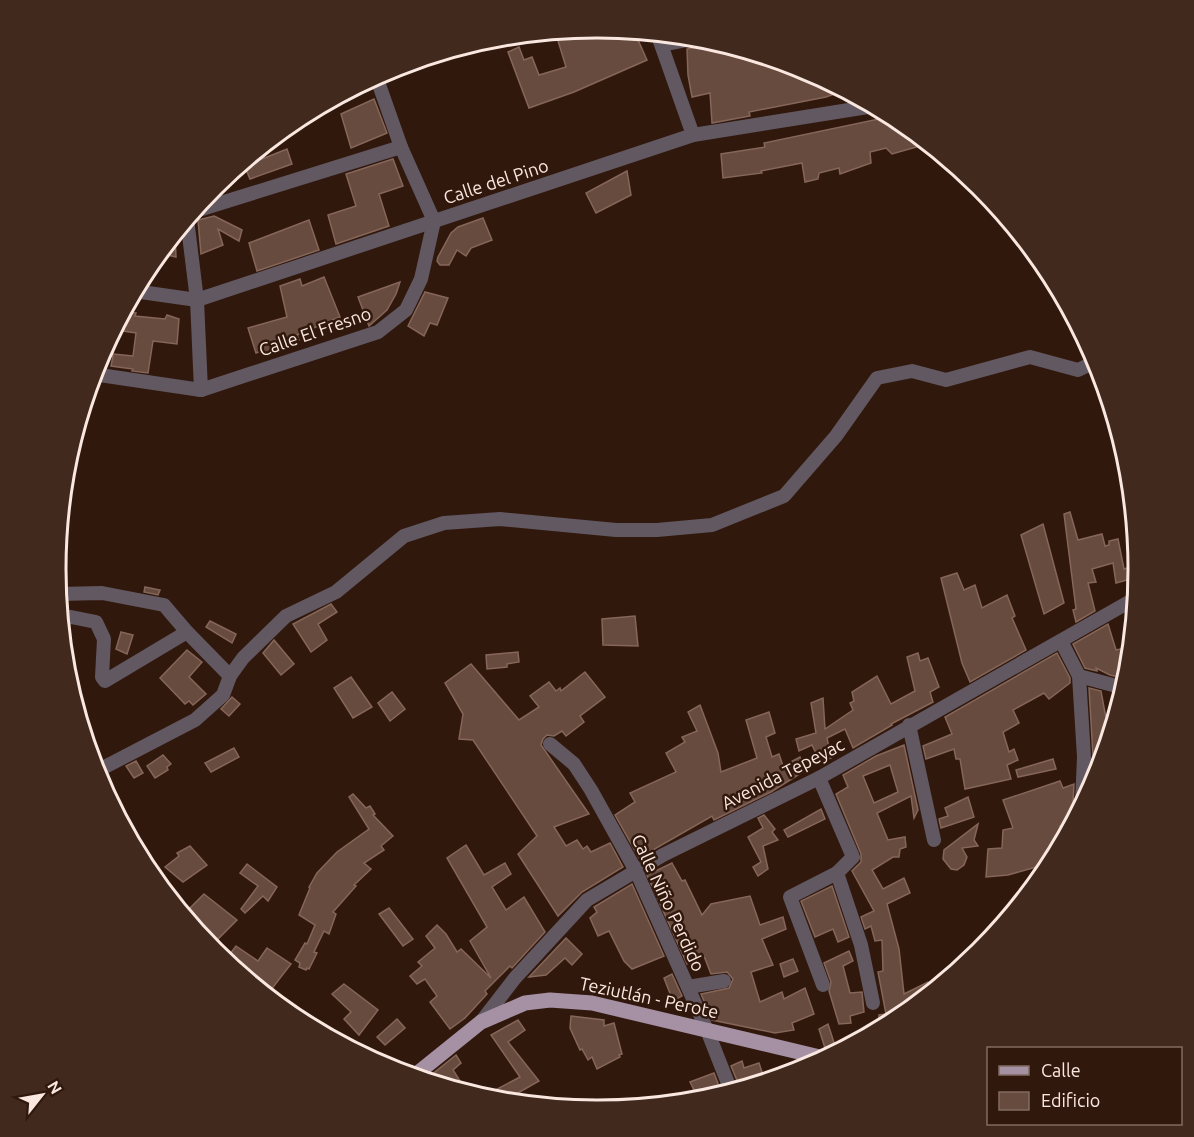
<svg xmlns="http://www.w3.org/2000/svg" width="1194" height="1137" font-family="Ubuntu,sans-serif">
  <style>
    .building { fill: #684b3f; stroke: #856659; stroke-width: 1.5; fill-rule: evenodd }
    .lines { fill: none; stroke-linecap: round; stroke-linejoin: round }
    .minor { stroke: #625862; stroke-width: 14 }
    .major { stroke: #a690a4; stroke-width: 15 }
    .labels { text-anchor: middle; stroke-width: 5; stroke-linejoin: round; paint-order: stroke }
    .street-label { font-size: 18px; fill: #fae8e0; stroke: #31180d }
    .rim { fill: none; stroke: #fae8e0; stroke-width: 3 }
  </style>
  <rect width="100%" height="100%" fill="#31180d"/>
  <g class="building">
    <polygon points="597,27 634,31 647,60 574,92 529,108 508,52 519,47 524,60 532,57 539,75 566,67 555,31"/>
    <polygon points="718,42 805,68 845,90 826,97 749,112 750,116 712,123 710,93 692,97 688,75 687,49"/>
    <polygon points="374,99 387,133 351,148 341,114"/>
    <polygon points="893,116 919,136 920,146 892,154 886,148 870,152 871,163 840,174 839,168 819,173 818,179 805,182 802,163 761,171 762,173 723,178 721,154 765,147 764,143"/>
    <polygon points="287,149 292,164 250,179 243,162 258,150 262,159"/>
    <polygon points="393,159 403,186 379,194 389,226 336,244 328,215 356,206 346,174"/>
    <polygon points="627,171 631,195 596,213 586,193"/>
    <polygon points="214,216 242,230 239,241 218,229 223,245 201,254 198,220"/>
    <polygon points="483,218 492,240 471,248 466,256 457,250 449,265 440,265 437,261 438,257 451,233 458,227"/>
    <polygon points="309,220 319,250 257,271 249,243"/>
    <polygon points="175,233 176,257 159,253 168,242"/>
    <polygon points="324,277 340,317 297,335 299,340 275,346 277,352 265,356 264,350 256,353 248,328 287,317 280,286 300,279 302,286"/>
    <polygon points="400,282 396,294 387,310 369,326 358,297"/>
    <polygon points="425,292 448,298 437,325 430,323 424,336 408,326"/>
    <path d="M123,312l13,1 -1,3 30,3 2,-4 12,4 -2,25 -24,-3 -5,32 -16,-2 1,-2 -22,-3 2,-10 -12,-3zM116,330l20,3 -3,23 -20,-2z"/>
    <polygon points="1070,512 1078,540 1102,534 1105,546 1109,545 1109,541 1118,539 1124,569 1137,565 1138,572 1138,577 1116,583 1113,563 1092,569 1096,582 1088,583 1095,611 1076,622 1073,610 1076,609 1064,514"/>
    <polygon points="1043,524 1064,603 1044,614 1021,535"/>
    <polygon points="957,573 964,590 975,585 982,608 1007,595 1015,616 1012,618 1026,650 970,682 962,663 941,578"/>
    <polygon points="145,587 160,590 158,595 144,592"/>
    <polygon points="331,604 337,612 318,624 327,640 311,652 293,624"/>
    <polygon points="635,616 638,646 603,645 602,619"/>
    <polygon points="210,621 236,634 232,643 206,627"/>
    <polygon points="1108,624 1116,650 1131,647 1127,679 1110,675 1096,668 1097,671 1085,668 1073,644"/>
    <polygon points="121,632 133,635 127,654 116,649"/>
    <polygon points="274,640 294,664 281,675 263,653"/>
    <polygon points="187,650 202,662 189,677 206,694 193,705 189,701 185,704 160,678"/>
    <polygon points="518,652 519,662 507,664 507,667 487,669 486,655"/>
    <polygon points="918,653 920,661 928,658 939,687 930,692 933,702 891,724 892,725 853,748 845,729 827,738 831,758 820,762 812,745 799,751 796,739 816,733 811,703 823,698 825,729 853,710 850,703 854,701 852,692 877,676 891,704 915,691 907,657"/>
    <polygon points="1057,653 1070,678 1070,683 1049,699 1044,693 1013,710 1019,723 1003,732 1009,752 1014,749 1018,760 1007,765 1011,779 965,789 960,759 956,759 954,749 926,759 923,746 952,734 945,717"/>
    <polygon points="471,664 519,720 539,707 530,696 549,682 556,691 560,688 561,691 585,672 605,697 580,716 584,722 566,736 562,731 554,736 547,735 543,739 541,745 589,814 554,827 566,846 577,840 583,849 587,846 591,852 610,843 623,867 582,892 558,916 518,854 537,836 473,740 459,739 463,714 445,683"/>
    <polygon points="351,677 372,707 353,718 334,688"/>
    <polygon points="1089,688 1101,691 1108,729 1111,729 1097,776 1092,786 1093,756"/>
    <polygon points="392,692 405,709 390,721 378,703"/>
    <polygon points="232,697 240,704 229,716 221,709"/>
    <polygon points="700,705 718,753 721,772 757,758 746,720 769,712 775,733 766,737 772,757 779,754 783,766 800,757 806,770 771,792 714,820 712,816 639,858 615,815 635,802 630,793 676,772 666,753 685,742 682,737 697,731 688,712"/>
    <path d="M904,745l14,65 -4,8 -3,-22 -34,17 11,27 17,-3 1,10 -6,2 -1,8h-6l-21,13 11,19 21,-11 6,15 -23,11 12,45 5,45 24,-12 3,10 -33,27 -20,10 1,-14 7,-1 -8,-42 5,-1 -1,-31 -7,1 -4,-15 -6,3 -4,-12 13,-6 -22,-40 9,-9v-8l-25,-60 12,-7 -5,-12 33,-19zM890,765l8,27 -24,11 -11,-27z"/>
    <polygon points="234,748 239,757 211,772 205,763"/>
    <polygon points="163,755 171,764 167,767 168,770 155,778 147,766"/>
    <polygon points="1053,759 1056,769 1018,777 1016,770"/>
    <polygon points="136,761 143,773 134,778 126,766"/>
    <polygon points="1060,781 1063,788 1074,784 1073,804 1078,812 1072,822 1060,826 1064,838 1050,863 1008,875 986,877 988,849 1002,848 1003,830 1013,828 1003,800"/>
    <polygon points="353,794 366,808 370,806 375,814 373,815 393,836 381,846 384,850 364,863 371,869 354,885 356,886 333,912 336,914 329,934 324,931 314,952 317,953 309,969 307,968 306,970 299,967 300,963 295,960 305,943 307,944 315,925 299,915 310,888 309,887 317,873 337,852 369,829 349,797"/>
    <polygon points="968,797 974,817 941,828 939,819 948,816 945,808"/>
    <polygon points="821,809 825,819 788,837 784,830"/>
    <polygon points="764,815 775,829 772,832 778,840 763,846 768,869 758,876 753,867 761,862 748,837 763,828 758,818"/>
    <polygon points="978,824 974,840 978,846 962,848 967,857 964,865 957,870 951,869 943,859 944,850"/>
    <polygon points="466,845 484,875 505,863 511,874 492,887 506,910 524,897 545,932 512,968 510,966 485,991 487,994 465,1018 450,1029 430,1002 437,996 425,979 417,984 410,976 422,966 418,962 435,948 426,936 437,925 446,934 457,952 461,949 491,978 470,941 487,927 447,858"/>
    <polygon points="190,846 207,865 183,882 165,867 179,856 177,853"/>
    <polygon points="672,863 682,881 685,880 702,915 711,904 750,896 760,925 783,917 786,929 762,939 773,965 751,972 760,1002 782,992 784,999 805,988 814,1014 792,1023 794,1030 775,1033 712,1020 701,994 729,988 733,979 727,972 711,974 704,956 687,964 647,875"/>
    <polygon points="247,864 277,887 268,901 263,896 245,913 241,909 258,886 240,873"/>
    <polygon points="632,884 664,956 632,969 624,961 609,931 598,936 590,918 597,912 594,907"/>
    <polygon points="832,886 849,937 838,942 833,929 815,937 801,901"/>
    <polygon points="204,894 237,920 212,945 205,941 184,914"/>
    <polygon points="389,908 413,939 403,946 379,914"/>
    <polygon points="566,938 582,954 572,965 565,958 546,975 529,977"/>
    <polygon points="236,946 258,961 267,948 291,964 267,995 246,977 247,975 226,959"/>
    <polygon points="849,951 853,961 843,966 850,993 862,992 864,1012 850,1016 851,1023 839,1024 829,991 831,982 824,963"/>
    <polygon points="793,959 798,971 784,977 780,964"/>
    <polygon points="672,974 682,996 673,1001 664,978"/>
    <polygon points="344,984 378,1010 359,1035 344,1019 351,1012 332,994"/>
    <polygon points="571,1016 604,1020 604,1026 614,1023 622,1054 619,1055 620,1057 597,1069 592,1057 588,1060 582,1049 580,1050 570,1028"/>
    <polygon points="397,1019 405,1028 385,1045 377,1037"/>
    <polygon points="518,1020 525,1030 508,1042 539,1081 504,1101 482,1097 520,1077 491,1035"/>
    <polygon points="828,1024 836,1049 825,1048 819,1029"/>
    <polygon points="456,1055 461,1063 453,1070 467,1092 425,1080"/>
    <polygon points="742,1061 744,1068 759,1063 765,1081 740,1088 731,1066"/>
    <polygon points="714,1073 722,1094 702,1100 670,1103 694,1090 690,1082"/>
  </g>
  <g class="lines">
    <g class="minor">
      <polyline points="657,33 693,135"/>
      <polyline points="662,45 702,37"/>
      <polyline points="192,212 401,147"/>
      <polyline points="187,219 197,300 201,390"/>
      <polyline points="134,291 197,300 693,135 874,106"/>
      <polyline points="93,374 201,390 378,332 406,310 421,279 434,221 401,147 376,76"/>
      <polyline points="58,594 102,593 164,605 187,632 230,676"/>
      <polyline points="60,619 71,617 96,622 104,639 102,677 105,681 187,632"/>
      <polyline points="1061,641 1079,676 1084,757 1082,804"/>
      <polyline points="1079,676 1124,688"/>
      <polyline points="909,725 934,840"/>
      <polyline points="550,744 574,764 591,790 636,871 707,1030 731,1091"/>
      <polyline points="95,772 195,720 223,695 230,676 243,658 286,616 336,592 404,536 444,523 500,519 616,530 657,530 712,525 784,496 836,436 877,378 912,371 946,380 1030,357 1078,370 1097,361"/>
      <polyline points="819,778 853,857 837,873 790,897 823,985"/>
      <polyline points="837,873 861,945 873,1003"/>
      <polyline points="688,987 724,981"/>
      <polyline points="481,1022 515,978 587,900 663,855 819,778 1136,598"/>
    </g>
    <polyline class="major" points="414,1076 481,1022 525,1003 550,1000 592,1003 824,1058"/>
  </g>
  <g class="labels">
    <g class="street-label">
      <text transform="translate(496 182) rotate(-18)" y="6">Calle del Pino</text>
      <text transform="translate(315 332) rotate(-19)" y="6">Calle El Fresno</text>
      <text transform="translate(783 774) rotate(-27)" y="6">Avenida Tepeyac</text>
      <text transform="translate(668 903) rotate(65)" y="6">Calle Niño Perdido</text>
      <text transform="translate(649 998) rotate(12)" y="6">Teziutlán - Perote</text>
    </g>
  </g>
  <path d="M0 0H1194V1137H0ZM66 569a531 531 0 1 1 1062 0a531 531 0 1 1-1062 0Z" fill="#41291e" fill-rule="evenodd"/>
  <path class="rim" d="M66 569a531 531 0 1 1 1062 0a531 531 0 1 1-1062 0Z"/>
  <rect x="987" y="1047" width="195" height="78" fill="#31180d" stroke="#816b61" stroke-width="1.5"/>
  <rect x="999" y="1066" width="30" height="9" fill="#a690a4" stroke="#816b61" stroke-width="1.5"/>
  <text x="1041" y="1077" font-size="18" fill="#fae8e0">Calle</text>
  <rect x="999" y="1092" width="30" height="18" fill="#684b3f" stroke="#816b61" stroke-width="1.5"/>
  <text x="1041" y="1107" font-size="18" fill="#fae8e0">Edificio</text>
  <g transform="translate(42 1095) rotate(59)" stroke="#31180d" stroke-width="4.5" paint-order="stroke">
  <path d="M0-4.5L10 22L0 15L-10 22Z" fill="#fae8e0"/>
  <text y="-9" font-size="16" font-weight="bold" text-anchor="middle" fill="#fae8e0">N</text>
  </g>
</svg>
